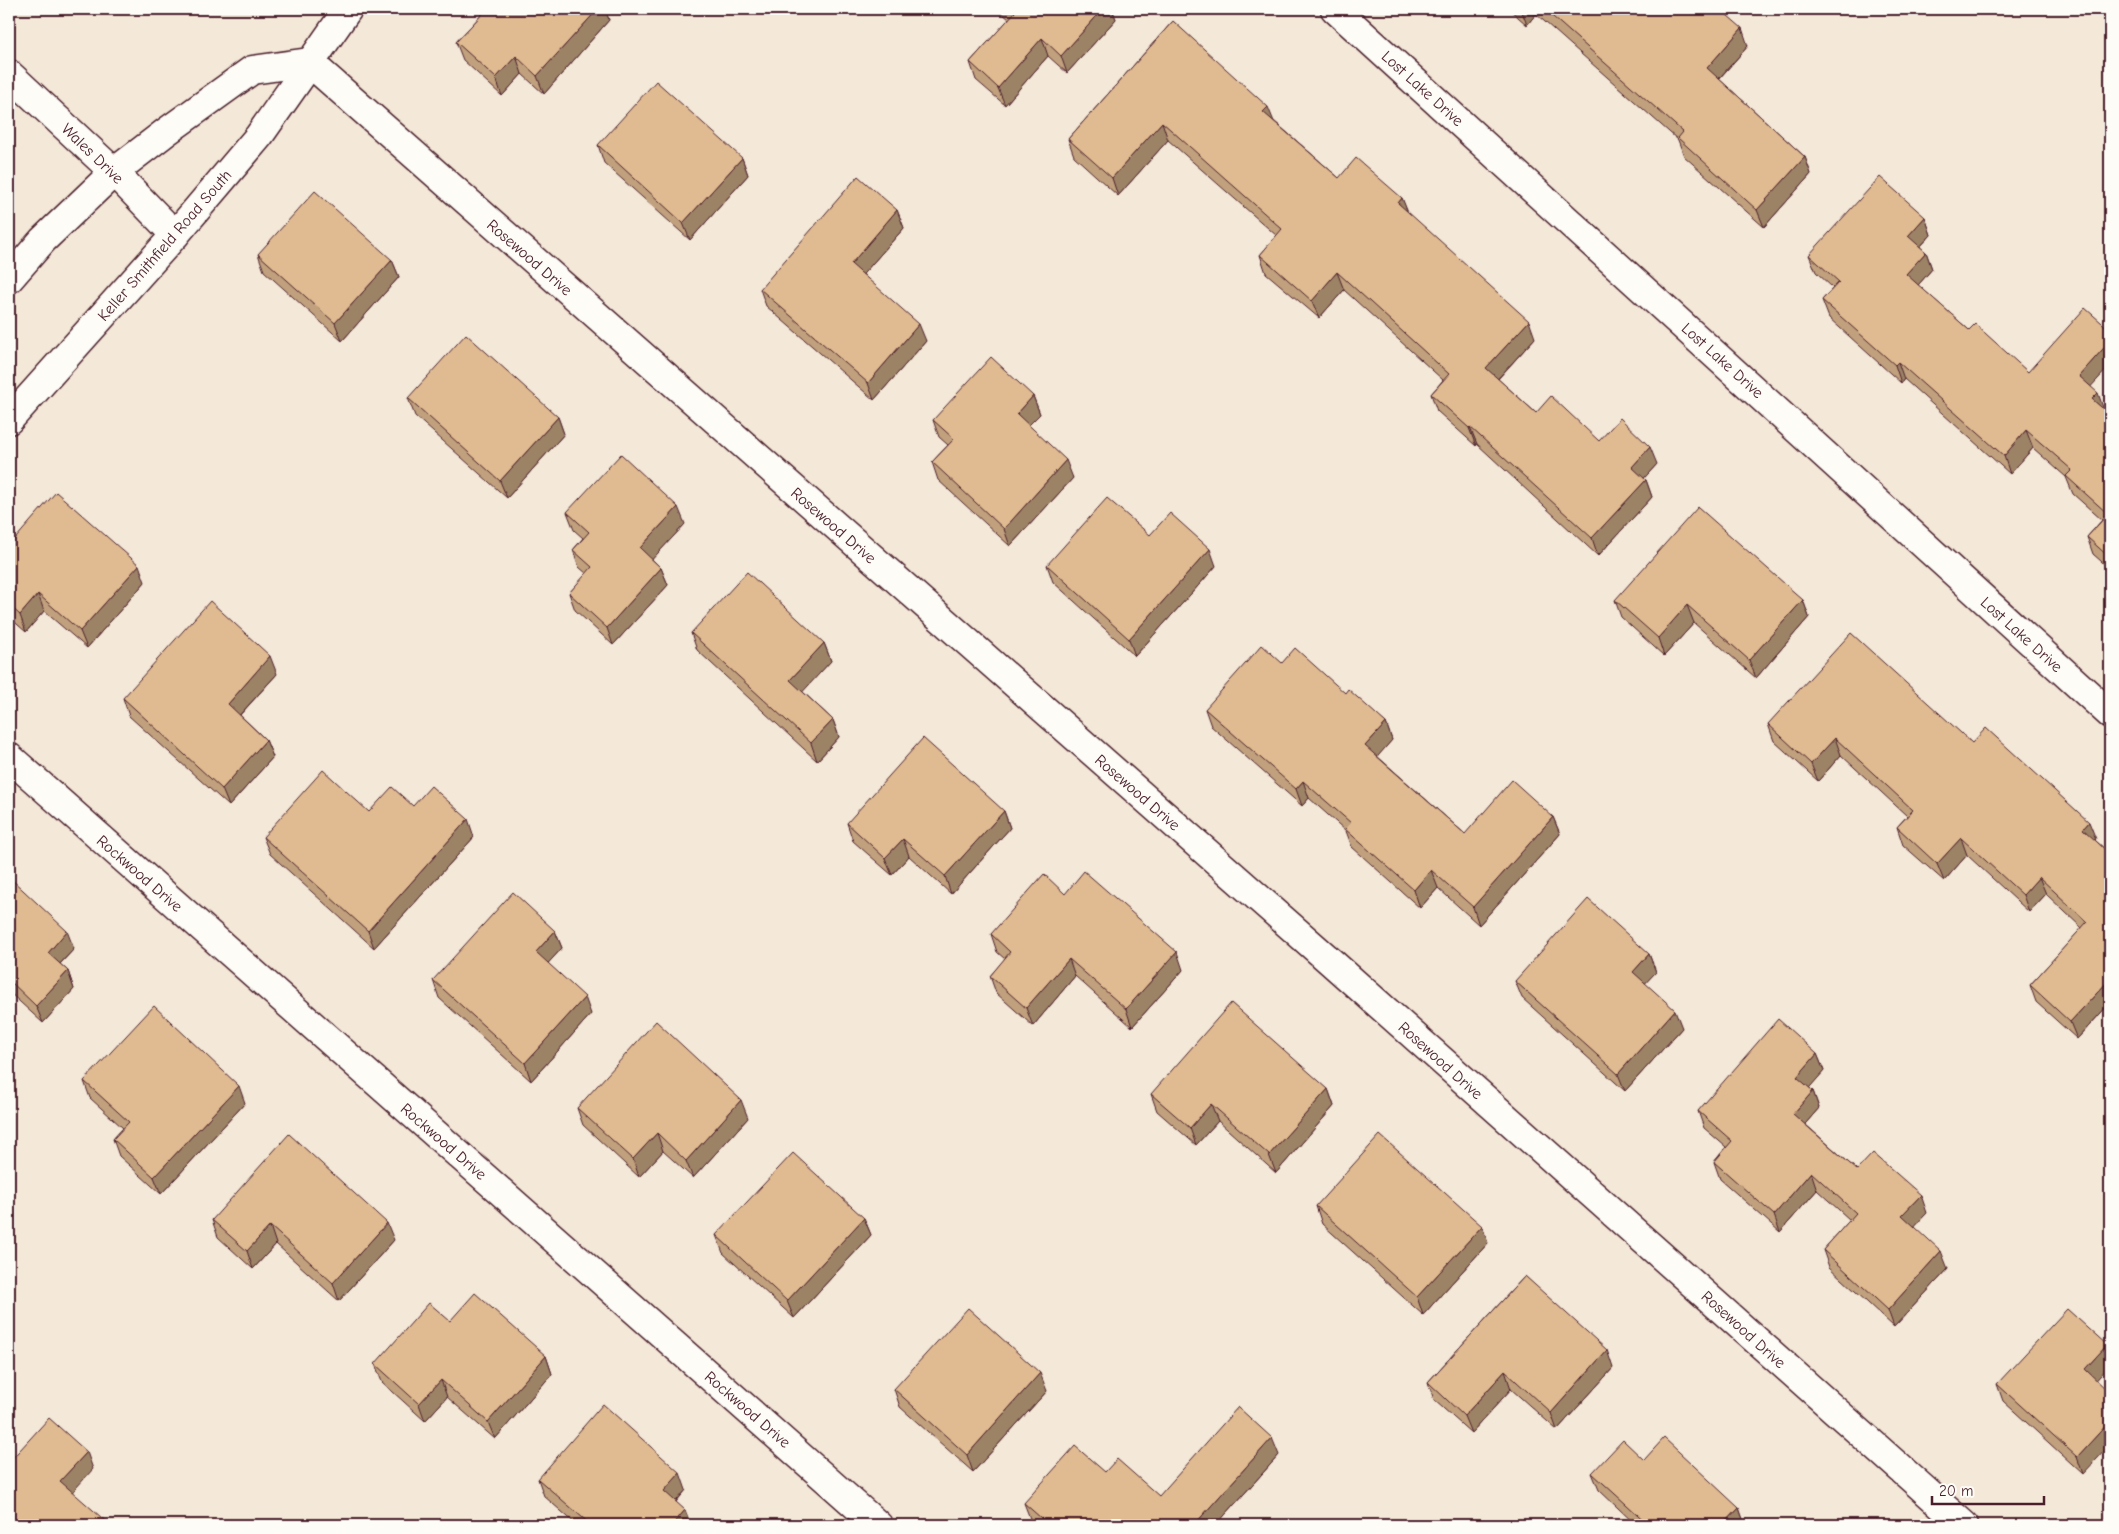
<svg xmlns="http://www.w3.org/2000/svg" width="2119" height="1534" font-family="'Comic Neue',sans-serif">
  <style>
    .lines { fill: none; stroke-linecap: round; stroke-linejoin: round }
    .street-casing { stroke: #4a1f2b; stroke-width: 31 }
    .secondary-casing { stroke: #4a1f2b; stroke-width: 31 }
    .street { stroke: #fdfcf7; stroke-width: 28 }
    .secondary { stroke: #fdfcf7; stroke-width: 28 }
    .wall { fill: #c1a17d; stroke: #4a1f2b }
    .shaded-wall { fill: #9d8366; stroke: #4a1f2b }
    .building { fill: #e0bb91; stroke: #4a1f2b }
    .labels { text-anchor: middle; stroke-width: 4; stroke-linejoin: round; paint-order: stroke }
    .street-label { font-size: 16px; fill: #4a1f2b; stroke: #fdfcf7 }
  </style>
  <rect width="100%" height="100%" fill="#f4e8d8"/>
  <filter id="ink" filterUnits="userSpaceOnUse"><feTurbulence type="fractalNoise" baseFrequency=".02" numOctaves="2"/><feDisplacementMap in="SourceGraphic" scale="10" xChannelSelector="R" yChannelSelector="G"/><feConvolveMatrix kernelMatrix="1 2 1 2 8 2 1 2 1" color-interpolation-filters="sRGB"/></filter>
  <g filter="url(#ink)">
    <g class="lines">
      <g class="street-casing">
        <g id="street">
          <polyline points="1335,9 2110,714"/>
          <polyline points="309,62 1330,961 1964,1525"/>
          <polyline points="9,74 114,172 175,235"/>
          <polyline points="9,757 878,1525"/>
        </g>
      </g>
      <g class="secondary-casing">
        <g id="secondary">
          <polyline points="9,279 43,240 114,172 166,132 252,70 309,62"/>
          <polyline points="9,420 175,235 259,136 348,9"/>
        </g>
      </g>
      <use href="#street" class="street"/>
      <use href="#secondary" class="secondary"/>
    </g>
    <g class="wall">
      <polygon points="487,9 605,9 609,20 544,94 522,74 502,96 463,60 456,42"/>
      <polygon points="997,9 1112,9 1116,19 1067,73 1048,56 1005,105 976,80 970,62 1009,19"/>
      <polygon points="1509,9 1678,9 1748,46 1719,79 1805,157 1811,174 1764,227 1684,156 1678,140 1536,14 1527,25"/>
      <polygon points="1173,21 1274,121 1339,178 1402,198 1407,212 1535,338 1498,379 1536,413 1599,441 1657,464 1644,478 1646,480 1652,497 1598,556 1477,444 1476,446 1437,411 1431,394 1443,380 1344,290 1319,318 1266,273 1260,255 1277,236 1168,140 1118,196 1074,156 1068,139"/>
      <polygon points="598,145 742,158 748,175 690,240 604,163"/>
      <polygon points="897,210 904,228 863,274 926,341 874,400 766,306 760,289"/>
      <polygon points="1925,217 1931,235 1920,247 1926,252 1932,269 1918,285 1969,330 2028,372 2091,387 2104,409 2110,415 2110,569 2093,554 2087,537 2102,520 2073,494 2066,477 2033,448 2010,474 1904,379 1901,383 1829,318 1822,300 1833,288 1816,272 1809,255"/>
      <polygon points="258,254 392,260 399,277 342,341 264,271"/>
      <polygon points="1033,396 1040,414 1029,425 1073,478 1010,546 938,480 932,462 948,445 939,437 933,420"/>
      <polygon points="408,398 558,417 564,434 507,498 415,416"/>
      <polygon points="567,512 685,524 652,559 661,568 668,585 613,645 575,610 569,593 587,574 579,567 573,550 583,538 574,530"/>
      <polygon points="1150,535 1216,566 1135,656 1053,582 1047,565"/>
      <polygon points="9,546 145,582 87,648 44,611 26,632 9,617"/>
      <polygon points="1615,600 1803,600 1809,617 1756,678 1694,623 1664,656 1621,617"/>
      <polygon points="691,633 824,643 831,661 802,691 833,720 839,737 817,761 697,650"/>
      <polygon points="1282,663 1345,693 1386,723 1392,740 1377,756 1465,834 1553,817 1560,834 1479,925 1438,888 1420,908 1352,847 1346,831 1309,798 1302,806 1211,726 1205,709"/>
      <polygon points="277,674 240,715 266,740 273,757 229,806 129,716 123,698"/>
      <polygon points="1768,724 1972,743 2096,839 2095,840 2110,854 2110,1003 2077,1039 2036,1002 2030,985 2082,928 2046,894 2029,912 1967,855 1944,881 1903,845 1897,827 1907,816 1841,755 1818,781 1774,741"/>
      <polygon points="1004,811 1010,828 951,894 909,856 892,875 853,841 847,823"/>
      <polygon points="369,812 474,837 374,948 270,854 263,837"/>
      <polygon points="9,877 74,949 60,964 68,971 74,989 43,1023 9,992"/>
      <polygon points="1065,894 1183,970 1132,1027 1075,976 1033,1026 996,993 990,976 1005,959 997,952 991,934"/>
      <polygon points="555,931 562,948 548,963 591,1014 531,1081 439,998 433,980"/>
      <polygon points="1649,954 1656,972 1645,983 1682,1028 1625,1091 1522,998 1515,981"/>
      <polygon points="1817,1054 1824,1071 1809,1087 1813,1091 1819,1108 1805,1124 1857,1170 1927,1213 1914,1226 1948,1269 1894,1327 1829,1267 1823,1250 1850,1220 1817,1190 1780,1232 1720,1179 1714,1162 1726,1147 1704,1128 1698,1111"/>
      <polygon points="84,1081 245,1103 161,1194 119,1156 113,1139 123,1128 90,1098"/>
      <polygon points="1328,1089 1334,1106 1276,1173 1218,1121 1196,1145 1157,1111 1151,1094"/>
      <polygon points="577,1108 748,1118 693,1178 663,1151 639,1177 583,1125"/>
      <polygon points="1316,1206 1488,1243 1423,1315 1322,1224"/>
      <polygon points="864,1218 871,1235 794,1318 723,1253 716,1235"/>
      <polygon points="212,1220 394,1240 339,1301 276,1244 253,1269 218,1237"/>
      <polygon points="1525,1276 1613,1368 1557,1430 1511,1389 1471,1433 1434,1400 1428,1382"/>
      <polygon points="546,1356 552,1374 495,1439 447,1397 425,1421 382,1382 375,1364"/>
      <polygon points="2097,1380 2083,1474 2003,1401 1997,1384"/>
      <polygon points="894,1389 1047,1391 973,1472 900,1407"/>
      <polygon points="1279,1455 1216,1525 1036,1525 1031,1521 1024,1503 1105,1472 1159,1496"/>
      <polygon points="1644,1460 1739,1508 1745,1525 1636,1525 1599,1490 1592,1473"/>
      <polygon points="538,1479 686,1490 676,1502 691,1525 577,1525 544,1496"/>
    </g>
    <g class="shaded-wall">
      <polygon points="598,9 605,9 609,20 544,94 537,76"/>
      <polygon points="1103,9 1112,9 1116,19 1067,73 1061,56"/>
      <polygon points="1521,9 1535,9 1536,14 1527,25"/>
      <polygon points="1742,28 1748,46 1713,85 1707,68"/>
      <polygon points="1042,38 1048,56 1005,105 998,88"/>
      <polygon points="516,56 522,74 502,96 496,78"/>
      <polygon points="1268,107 1275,124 1263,112"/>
      <polygon points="1162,122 1168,140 1118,196 1112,178"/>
      <polygon points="1805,157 1811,174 1764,227 1757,210"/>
      <polygon points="742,158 748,175 690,240 683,223"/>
      <polygon points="1402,198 1409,215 1398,203"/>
      <polygon points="897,210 904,228 857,281 851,264"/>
      <polygon points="1925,217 1931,235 1914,253 1908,236"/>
      <polygon points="1926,252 1932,269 1913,291 1906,274"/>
      <polygon points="392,260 399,277 342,341 335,323"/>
      <polygon points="1337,272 1344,290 1319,318 1312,301"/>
      <polygon points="1529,321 1535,338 1492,385 1486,368"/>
      <polygon points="919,324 926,341 874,400 868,383"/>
      <polygon points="2110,341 2110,366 2085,393 2079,376"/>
      <polygon points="1898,362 1904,379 1901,383 1895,365"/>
      <polygon points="2098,393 2104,410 2092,399"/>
      <polygon points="1033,396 1040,414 1023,431 1017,414"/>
      <polygon points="558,417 564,434 507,498 500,481"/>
      <polygon points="1470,427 1477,444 1476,446 1469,428"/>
      <polygon points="2026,430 2033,448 2010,474 2004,456"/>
      <polygon points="1650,447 1657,464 1638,485 1632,467"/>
      <polygon points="1066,460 1073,478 1010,546 1004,529"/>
      <polygon points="1646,480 1652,497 1598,556 1592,538"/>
      <polygon points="678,507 685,524 646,566 640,548"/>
      <polygon points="1210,549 1216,566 1135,656 1129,639"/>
      <polygon points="139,565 145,582 87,648 80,631"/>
      <polygon points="661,568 668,585 613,645 607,628"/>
      <polygon points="38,594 44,611 26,632 20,615"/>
      <polygon points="1803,600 1809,617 1756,678 1749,660"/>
      <polygon points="1687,605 1694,623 1664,656 1658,638"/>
      <polygon points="824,643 831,661 797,698 790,680"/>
      <polygon points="270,656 277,674 234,721 228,704"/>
      <polygon points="833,720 839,737 817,761 811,743"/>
      <polygon points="1386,723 1392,740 1372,763 1365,746"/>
      <polygon points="1835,738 1841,755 1818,781 1811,764"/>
      <polygon points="266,740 273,757 229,806 222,789"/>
      <polygon points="1303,781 1309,798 1302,806 1296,789"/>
      <polygon points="1004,811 1010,828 951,894 945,876"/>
      <polygon points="1553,817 1560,834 1479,925 1473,907"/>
      <polygon points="468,819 474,837 374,948 368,931"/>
      <polygon points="2089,822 2096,839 2089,846 2083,829"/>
      <polygon points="1961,838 1967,855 1944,881 1937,864"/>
      <polygon points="903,839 909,856 892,875 885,858"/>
      <polygon points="1431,870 1438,888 1420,908 1414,890"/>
      <polygon points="2039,877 2046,894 2029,912 2023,895"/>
      <polygon points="67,931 74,949 54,970 48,953"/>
      <polygon points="555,931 562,948 542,970 536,952"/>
      <polygon points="1177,952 1183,970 1132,1027 1126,1009"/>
      <polygon points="1649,954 1656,972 1639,990 1633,972"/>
      <polygon points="1069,959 1075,976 1033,1026 1026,1008"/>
      <polygon points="68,971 74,989 43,1023 36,1006"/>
      <polygon points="2110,979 2110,1003 2077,1039 2070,1022"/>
      <polygon points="585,997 591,1014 531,1081 525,1063"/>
      <polygon points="1675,1010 1682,1028 1625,1091 1618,1074"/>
      <polygon points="1817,1054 1824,1071 1804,1094 1797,1077"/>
      <polygon points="239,1086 245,1103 161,1194 154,1177"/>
      <polygon points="1328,1089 1334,1106 1276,1173 1269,1155"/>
      <polygon points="1813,1091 1819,1108 1799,1131 1793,1114"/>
      <polygon points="741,1100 748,1118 693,1178 686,1161"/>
      <polygon points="1211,1104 1218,1121 1196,1145 1190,1128"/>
      <polygon points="657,1133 663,1151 639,1177 633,1159"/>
      <polygon points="1811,1172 1817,1190 1780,1232 1774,1215"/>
      <polygon points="1921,1195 1927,1213 1908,1233 1902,1215"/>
      <polygon points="864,1218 871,1235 794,1318 787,1301"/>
      <polygon points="387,1223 394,1240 339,1301 333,1283"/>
      <polygon points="270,1226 276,1244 253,1269 247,1251"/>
      <polygon points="1482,1226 1488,1243 1423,1315 1417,1297"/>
      <polygon points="1941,1251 1948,1269 1894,1327 1888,1310"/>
      <polygon points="2107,1345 2110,1355 2110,1365 2091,1386 2085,1369"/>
      <polygon points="1607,1350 1613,1368 1557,1430 1551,1413"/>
      <polygon points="546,1356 552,1374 495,1439 488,1422"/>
      <polygon points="1505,1371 1511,1389 1471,1433 1464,1416"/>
      <polygon points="1040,1373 1047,1391 973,1472 967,1455"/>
      <polygon points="441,1380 447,1397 425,1421 419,1404"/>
      <polygon points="2110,1421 2110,1445 2083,1474 2077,1457"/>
      <polygon points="1272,1438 1279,1455 1216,1525 1194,1525"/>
      <polygon points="87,1452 93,1469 67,1498 60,1481"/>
      <polygon points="680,1473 686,1490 670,1508 664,1491"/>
      <polygon points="1739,1508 1745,1525 1723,1525"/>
      <polygon points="685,1510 691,1525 672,1525"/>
    </g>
    <g class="building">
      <polygon points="487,9 598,9 537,76 516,56 496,78 456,42"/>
      <polygon points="1011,9 1103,9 1061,56 1042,38 998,88 970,62 1015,12"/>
      <polygon points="1544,9 1678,9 1679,10 1680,9 1720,9 1742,28 1707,68 1805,157 1757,210 1678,138 1683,132"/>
      <polygon points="1173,21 1268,107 1263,112 1339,178 1356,158 1402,198 1398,203 1529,321 1486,368 1536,413 1551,396 1599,441 1620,418 1650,447 1632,467 1646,480 1592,538 1470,427 1469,428 1431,394 1449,374 1337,272 1312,301 1260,255 1282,229 1162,122 1112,178 1068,139"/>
      <polygon points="656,81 742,158 683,223 598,145"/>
      <polygon points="858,176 897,210 851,264 919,324 868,383 760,289"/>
      <polygon points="1880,177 1925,217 1908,236 1926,252 1906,274 1969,330 1975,324 2028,372 2085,308 2110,330 2110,341 2079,376 2098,393 2092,399 2110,415 2110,558 2087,537 2108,514 2066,476 2072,470 2026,430 2004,456 1898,362 1895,365 1822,300 1839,282 1809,255"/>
      <polygon points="315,191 392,260 335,323 258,254"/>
      <polygon points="466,334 558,417 500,481 408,398"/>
      <polygon points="991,357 1033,396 1017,414 1066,460 1004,529 932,462 954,439 933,420"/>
      <polygon points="621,454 678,507 640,548 661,568 607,628 569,593 592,567 573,550 589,532 567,512"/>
      <polygon points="56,492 139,565 80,631 38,594 20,615 9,605 9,546"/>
      <polygon points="1107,498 1150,535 1170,513 1210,549 1129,639 1047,565"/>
      <polygon points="1698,507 1803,600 1749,660 1687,605 1658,638 1615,600"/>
      <polygon points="747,572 824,643 790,680 833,720 811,743 691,633"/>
      <polygon points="210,601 270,656 228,704 266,740 222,789 123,698"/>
      <polygon points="1851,633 1972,743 1986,728 2089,822 2083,829 2110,854 2110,979 2070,1022 2030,985 2087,922 2039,877 2023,895 1961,838 1937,864 1897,827 1913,810 1835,738 1811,764 1768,724"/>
      <polygon points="1262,645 1282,663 1295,648 1345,693 1348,689 1386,723 1365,746 1465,834 1512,780 1553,817 1473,907 1431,870 1414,890 1345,829 1351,823 1303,781 1296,789 1205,709"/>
      <polygon points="923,738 1004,811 945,876 903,839 885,858 847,823"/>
      <polygon points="323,770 369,812 392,787 413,806 431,786 468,819 368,931 263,837"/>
      <polygon points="1084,871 1177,952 1126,1009 1069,959 1026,1008 990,976 1010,952 991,934 1044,874 1065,894"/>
      <polygon points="9,877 67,931 48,953 68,971 36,1006 9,980"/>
      <polygon points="513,892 555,931 536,952 585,997 525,1063 433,980"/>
      <polygon points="1588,899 1649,954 1633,972 1675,1010 1618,1074 1515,981"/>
      <polygon points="1231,1003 1328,1089 1269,1155 1211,1104 1190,1128 1151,1094"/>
      <polygon points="154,1006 239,1086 154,1177 113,1139 129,1122 84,1081"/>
      <polygon points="1778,1019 1817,1054 1797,1077 1813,1091 1793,1114 1857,1170 1873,1153 1921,1195 1902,1215 1941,1251 1888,1310 1823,1250 1856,1213 1811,1172 1774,1215 1714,1162 1732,1141 1698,1111"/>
      <polygon points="656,1021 741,1100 686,1161 657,1133 633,1159 577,1108"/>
      <polygon points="289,1134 387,1223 333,1283 270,1226 247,1251 212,1220"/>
      <polygon points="1380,1135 1482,1226 1417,1297 1316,1206"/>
      <polygon points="793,1153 864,1218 787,1301 716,1235"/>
      <polygon points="1525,1276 1607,1350 1551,1413 1505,1371 1464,1416 1428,1382"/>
      <polygon points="475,1293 546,1356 488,1422 441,1380 419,1404 375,1364 429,1303 450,1321"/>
      <polygon points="968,1308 1040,1373 967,1455 894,1389"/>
      <polygon points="2067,1309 2107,1345 2085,1369 2110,1393 2110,1421 2077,1457 1997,1384"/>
      <polygon points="603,1404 680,1473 664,1491 685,1510 672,1525 591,1525 538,1479"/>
      <polygon points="1238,1407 1272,1438 1194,1525 1049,1525 1024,1503 1075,1446 1105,1472 1117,1459 1159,1496"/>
      <polygon points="49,1418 87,1452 60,1481 110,1525 9,1525 9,1462"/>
      <polygon points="1664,1438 1739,1508 1723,1525 1649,1525 1592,1473 1623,1440 1644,1460"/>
    </g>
  </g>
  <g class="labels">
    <g class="street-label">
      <text transform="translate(1423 88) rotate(42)" y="6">Lost Lake Drive</text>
      <text transform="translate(93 153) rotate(44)" y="6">Wales Drive</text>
      <text transform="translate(164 245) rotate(-49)" y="6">Keller Smithfield Road South</text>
      <text transform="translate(530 257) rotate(41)" y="6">Rosewood Drive</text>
      <text transform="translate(1723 360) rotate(42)" y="6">Lost Lake Drive</text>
      <text transform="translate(834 525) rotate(41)" y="6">Rosewood Drive</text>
      <text transform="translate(2022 634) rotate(42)" y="6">Lost Lake Drive</text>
      <text transform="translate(1138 792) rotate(41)" y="6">Rosewood Drive</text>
      <text transform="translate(140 873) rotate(41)" y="6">Rockwood Drive</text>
      <text transform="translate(1441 1060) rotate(42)" y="6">Rosewood Drive</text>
      <text transform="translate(444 1141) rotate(41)" y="6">Rockwood Drive</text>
      <text transform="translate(1744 1329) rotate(42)" y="6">Rosewood Drive</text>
      <text transform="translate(748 1409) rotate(41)" y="6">Rockwood Drive</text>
    </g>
  </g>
  <rect width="2119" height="1534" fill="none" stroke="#fdfcf7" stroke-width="30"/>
  <rect x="15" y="15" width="2089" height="1504" fill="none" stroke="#4a1f2b" stroke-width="2" filter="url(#ink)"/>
  <path d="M1932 1496v8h112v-8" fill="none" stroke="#4a1f2b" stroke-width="2.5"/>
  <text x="1939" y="1496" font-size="15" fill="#4a1f2b" stroke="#fdfcf7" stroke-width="4" paint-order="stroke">20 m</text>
</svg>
